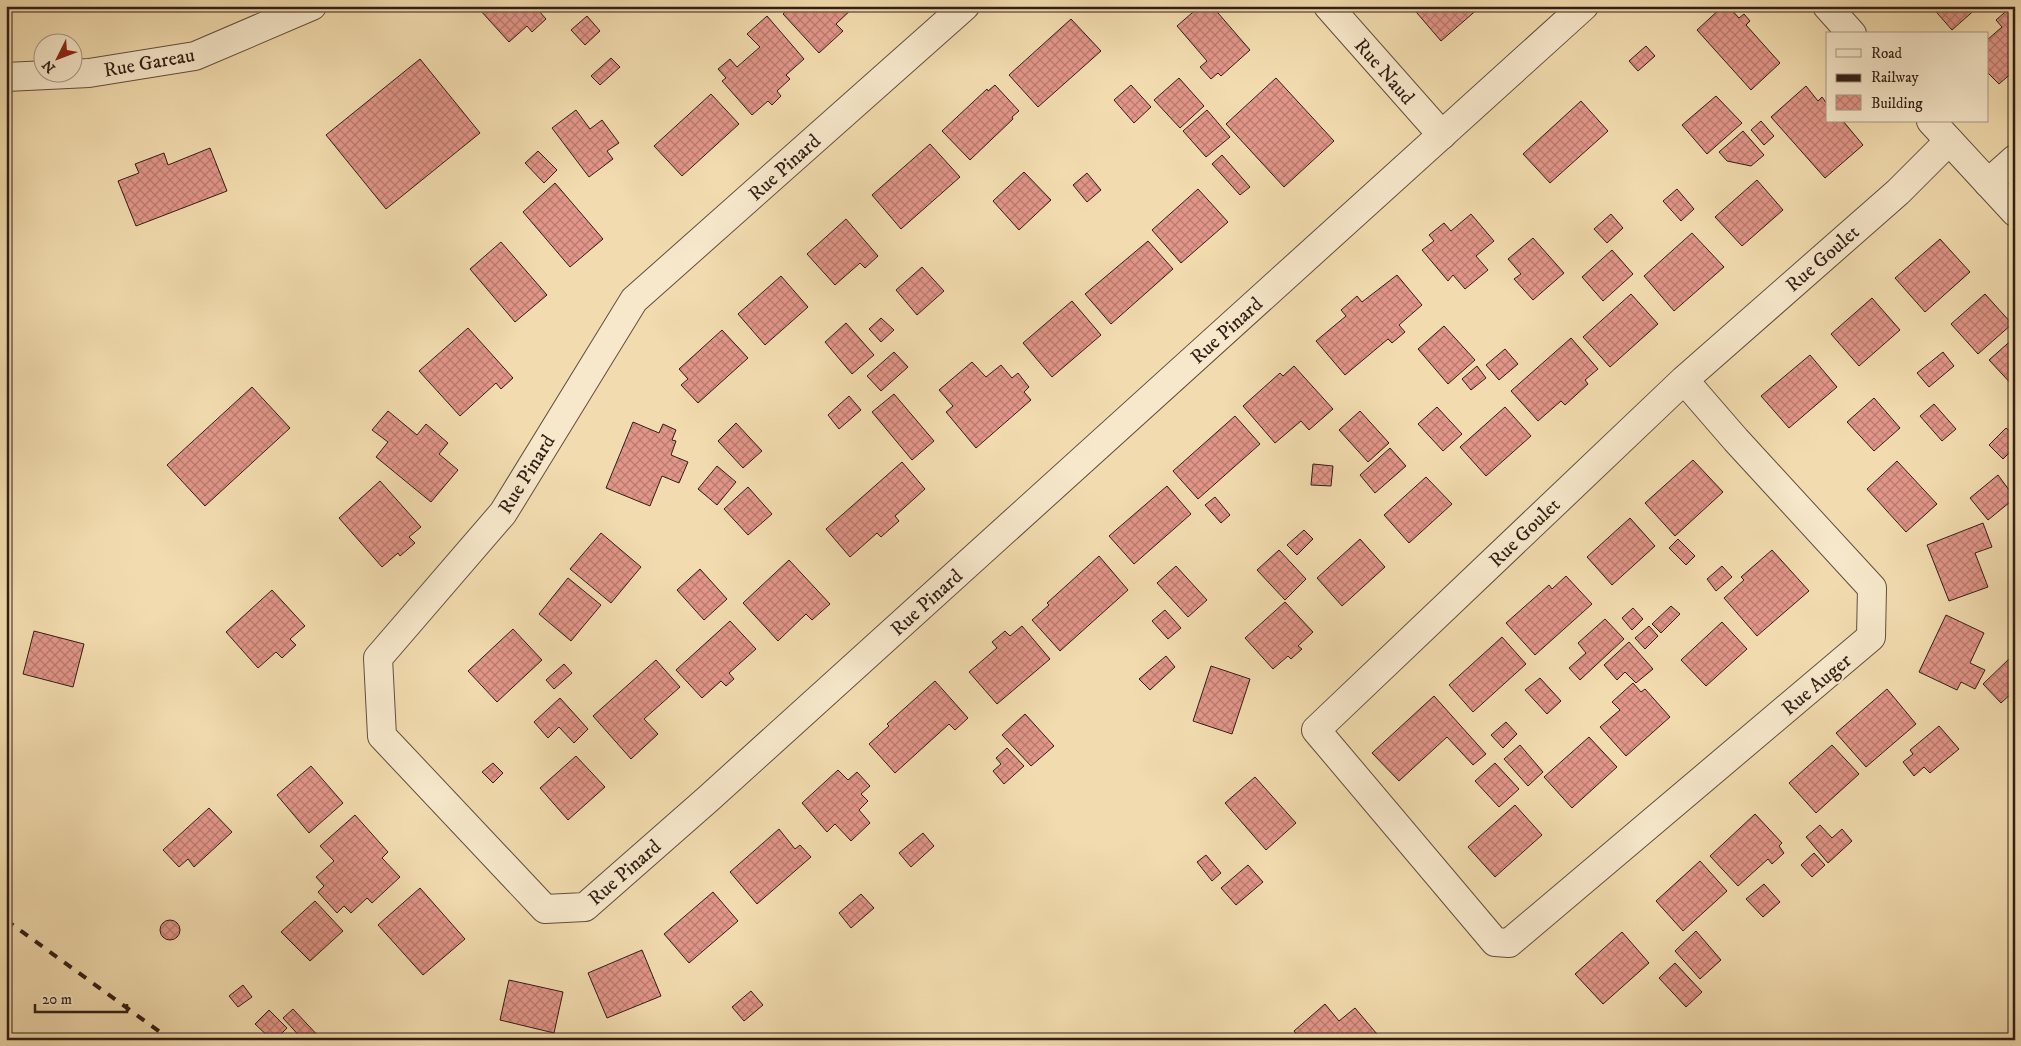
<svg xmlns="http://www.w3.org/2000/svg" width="2021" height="1046" font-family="'IM FELL DW Pica',serif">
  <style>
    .building { fill: url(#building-cross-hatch); stroke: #321e16 }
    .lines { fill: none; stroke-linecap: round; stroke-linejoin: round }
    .minor-casing { stroke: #624e3c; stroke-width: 30 }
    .minor { stroke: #f7e8cb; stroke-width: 28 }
    .rail { stroke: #321e16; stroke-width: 4; stroke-dasharray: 9 9; stroke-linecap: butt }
    .labels { text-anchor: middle; stroke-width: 4.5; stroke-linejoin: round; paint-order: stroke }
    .street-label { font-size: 20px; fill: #321e16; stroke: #f7e8cb }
  </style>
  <defs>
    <pattern id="building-cross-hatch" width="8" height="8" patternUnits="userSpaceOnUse" patternTransform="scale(1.25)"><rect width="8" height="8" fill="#e29689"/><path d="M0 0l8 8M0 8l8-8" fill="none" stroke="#b87a6f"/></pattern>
  </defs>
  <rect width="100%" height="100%" fill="#f2dcaf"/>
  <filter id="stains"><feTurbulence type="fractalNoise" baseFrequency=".004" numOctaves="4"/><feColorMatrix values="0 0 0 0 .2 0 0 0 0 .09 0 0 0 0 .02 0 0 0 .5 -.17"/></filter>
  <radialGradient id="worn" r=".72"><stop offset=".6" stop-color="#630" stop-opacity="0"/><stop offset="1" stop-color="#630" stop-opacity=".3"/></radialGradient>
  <g class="building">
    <polygon points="484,6 545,6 539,11 546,19 532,32 527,26 509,42 480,10"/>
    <polygon points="791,6 855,6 836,24 843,31 819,53 783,14"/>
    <polygon points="1200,6 1212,6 1250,50 1221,76 1218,73 1211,79 1200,67 1207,61 1177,26"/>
    <polygon points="1411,6 1479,6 1480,7 1441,41"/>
    <polygon points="1723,6 1728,6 1739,18 1744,14 1750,21 1746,25 1780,63 1751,90 1697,30"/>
    <polygon points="1931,6 1979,6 1952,30"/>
    <polygon points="2012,6 2015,7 2015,70 1999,84 1987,72 1987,40 2002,27 1996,20"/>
    <polygon points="587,16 600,31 585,45 571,30"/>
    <polygon points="767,16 804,59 786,75 790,79 777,91 781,96 772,105 768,101 752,115 722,81 726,78 718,69 730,59 737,67 760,47 747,34"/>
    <polygon points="1071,19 1101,51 1038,107 1009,75"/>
    <polygon points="1646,46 1655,56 1638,71 1629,61"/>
    <polygon points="611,58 620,67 600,85 591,76"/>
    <polygon points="420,59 480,133 386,209 326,135"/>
    <polygon points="1179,78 1204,106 1180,128 1154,100"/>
    <polygon points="1276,78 1334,141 1284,187 1226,124"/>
    <polygon points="995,85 1019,111 1012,117 1013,119 970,160 942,131 987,89 988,91"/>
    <polygon points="1131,85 1151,107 1134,123 1114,100"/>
    <polygon points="1806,86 1818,101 1822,97 1827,104 1827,121 1843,121 1863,145 1825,178 1771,117"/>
    <polygon points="711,94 739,124 682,176 654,146"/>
    <polygon points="1716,96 1742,123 1707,154 1682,125"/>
    <polygon points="1581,101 1608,131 1550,183 1523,154"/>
    <polygon points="576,110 590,129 602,120 619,143 607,151 613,159 589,177 552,128"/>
    <polygon points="1207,110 1230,137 1206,157 1183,131"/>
    <polygon points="1761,121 1774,136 1764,145 1751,130"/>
    <polygon points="1743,131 1764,155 1751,166 1727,161 1719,152"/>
    <polygon points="930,144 960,177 901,229 872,195"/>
    <polygon points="210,148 227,191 136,226 118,181 139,173 135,164 164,153 168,165"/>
    <polygon points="538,151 557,170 544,183 525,163"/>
    <polygon points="1222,155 1250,187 1240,195 1212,164"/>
    <polygon points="1024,172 1051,200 1019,230 993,201"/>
    <polygon points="1087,173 1101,190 1087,202 1073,185"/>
    <polygon points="1757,180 1783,210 1742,246 1715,217"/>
    <polygon points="555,183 603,239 570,267 523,212"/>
    <polygon points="1198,189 1228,222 1181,263 1152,230"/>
    <polygon points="1677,189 1694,209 1681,221 1663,201"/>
    <polygon points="1471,214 1494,241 1476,256 1488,270 1465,289 1453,275 1448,281 1422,250 1434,241 1429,235 1444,223 1451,231"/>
    <polygon points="1611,214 1623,228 1607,243 1594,229"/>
    <polygon points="846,219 878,256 865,268 860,263 835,285 807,254"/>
    <polygon points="1692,233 1724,267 1674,311 1644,276"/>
    <polygon points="1533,238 1564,273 1533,300 1514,279 1521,274 1508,259"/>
    <polygon points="1940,239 1970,272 1925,312 1895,278"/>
    <polygon points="1148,241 1173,269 1111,324 1085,294"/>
    <polygon points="501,242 547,295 515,322 470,269"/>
    <polygon points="1612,250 1633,274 1603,301 1582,277"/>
    <polygon points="922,267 944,291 917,315 896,290"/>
    <polygon points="1397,275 1422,305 1399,325 1405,332 1392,343 1388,339 1345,375 1316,341 1346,316 1341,310 1357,296 1362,302"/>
    <polygon points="781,276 808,307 765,345 738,314"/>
    <polygon points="1631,294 1658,324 1610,367 1583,337"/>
    <polygon points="1985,294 2012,324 1978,354 1951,324"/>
    <polygon points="1872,298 1900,330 1859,366 1831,334"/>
    <polygon points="1072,301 1101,335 1052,377 1023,343"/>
    <polygon points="881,318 894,330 881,342 869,329"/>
    <polygon points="846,323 874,355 852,374 825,342"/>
    <polygon points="1444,326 1475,360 1448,384 1418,349"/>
    <polygon points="468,328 513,378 501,389 496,383 460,416 419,371"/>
    <polygon points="722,330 748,358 698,403 681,385 688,379 679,369"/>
    <polygon points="2015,337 2015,388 1989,360"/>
    <polygon points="1571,338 1598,369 1585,380 1588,384 1565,405 1561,401 1538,421 1511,391"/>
    <polygon points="1505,349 1518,364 1499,380 1486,365"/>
    <polygon points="894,352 908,367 881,391 867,376"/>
    <polygon points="1943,352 1954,366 1929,387 1917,373"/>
    <polygon points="1810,355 1837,387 1789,428 1761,396"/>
    <polygon points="972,362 986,377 1001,365 1012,378 1018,373 1029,387 1024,392 1031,400 976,448 946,412 953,406 939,390"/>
    <polygon points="1294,366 1333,409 1309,430 1301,421 1275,443 1243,406 1280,373 1283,376"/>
    <polygon points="1477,366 1486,378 1471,390 1462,379"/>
    <polygon points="252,387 290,428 205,506 167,465"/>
    <polygon points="894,394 934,441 912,460 872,412"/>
    <polygon points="849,396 861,410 839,429 828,415"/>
    <polygon points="1874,398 1900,428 1874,451 1847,422"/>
    <polygon points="1934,404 1956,429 1942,441 1920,416"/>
    <polygon points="1437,407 1462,434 1443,451 1418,424"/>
    <polygon points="1505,407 1531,436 1486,476 1460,447"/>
    <polygon points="388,411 417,435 426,424 448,443 439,454 458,470 431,502 376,457 388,442 372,430"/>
    <polygon points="1360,411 1389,443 1368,462 1339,430"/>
    <polygon points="1235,416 1260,444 1198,499 1173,471"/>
    <polygon points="633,422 659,433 663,424 676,430 672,440 676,441 671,455 688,462 679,483 662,476 650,506 606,488"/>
    <polygon points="736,423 762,451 743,468 718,441"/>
    <polygon points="2006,428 2015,436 2015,447 2003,459 1989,445"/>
    <polygon points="1390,448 1406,466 1375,493 1360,475"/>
    <polygon points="1693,460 1723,492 1675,536 1645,503"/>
    <polygon points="1897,461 1937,504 1906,532 1867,489"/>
    <polygon points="902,462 925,489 895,516 899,521 881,537 877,533 850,557 826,529"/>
    <polygon points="1313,464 1333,466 1331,486 1311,485"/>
    <polygon points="717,466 736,482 717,505 698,489"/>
    <polygon points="1998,475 2015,498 1988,520 1970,498"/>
    <polygon points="1426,477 1452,504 1409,543 1384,515"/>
    <polygon points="380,481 421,527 409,537 415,543 400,556 398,553 382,567 339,518"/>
    <polygon points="1167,486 1191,514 1134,564 1109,536"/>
    <polygon points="748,487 772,514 748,535 724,509"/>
    <polygon points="1215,497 1230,515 1221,523 1205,505"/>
    <polygon points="1630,518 1655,546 1612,585 1587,557"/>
    <polygon points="1983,523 1992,547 1975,553 1988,587 1949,601 1927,545"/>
    <polygon points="1304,530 1313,539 1297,555 1287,545"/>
    <polygon points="601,533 641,567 611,603 570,569"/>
    <polygon points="1360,539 1385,567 1342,606 1317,578"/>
    <polygon points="1678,539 1695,556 1686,565 1669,548"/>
    <polygon points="1279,550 1306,579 1285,600 1257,570"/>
    <polygon points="1772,550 1809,591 1757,636 1724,598 1744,580 1741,577"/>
    <polygon points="1099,556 1128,590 1060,651 1032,620 1049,605 1047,603"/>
    <polygon points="789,560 830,604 812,620 806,614 778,641 743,603"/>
    <polygon points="1176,566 1207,600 1188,617 1157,583"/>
    <polygon points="1722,566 1732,577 1716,591 1707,579"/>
    <polygon points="700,569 727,599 704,620 677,590"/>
    <polygon points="1566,576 1592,604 1535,655 1506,623 1549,585 1552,589"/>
    <polygon points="568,578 601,605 571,641 539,614"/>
    <polygon points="272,590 305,626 290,639 296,645 282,658 276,652 258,668 226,632"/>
    <polygon points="1285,602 1313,632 1298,646 1302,649 1291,659 1288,656 1273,669 1245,638"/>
    <polygon points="1671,606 1680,614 1661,633 1652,624"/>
    <polygon points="1633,608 1643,619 1632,630 1622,618"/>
    <polygon points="1165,610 1181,628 1168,639 1152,621"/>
    <polygon points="1946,615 1984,633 1970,663 1985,670 1975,689 1961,682 1957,690 1919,672"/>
    <polygon points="1605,619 1624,639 1580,680 1569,668 1586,653 1578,643"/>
    <polygon points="730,621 756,649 729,673 734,679 726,686 721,681 702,698 676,670"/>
    <polygon points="1722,622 1747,649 1706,686 1681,660"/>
    <polygon points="1022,626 1050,659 997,704 969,672 997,648 992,642 1005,631 1010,636"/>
    <polygon points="1649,626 1658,636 1645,649 1635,638"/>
    <polygon points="513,629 542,660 497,702 468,671"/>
    <polygon points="34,631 84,644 73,687 23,674"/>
    <polygon points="1502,637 1526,664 1473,712 1449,685"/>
    <polygon points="1629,642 1653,669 1636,683 1625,672 1617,680 1604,665"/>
    <polygon points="1166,656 1175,667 1150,690 1139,679"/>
    <polygon points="2010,658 2015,663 2015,690 2001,703 1983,684"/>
    <polygon points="656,660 680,687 644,719 658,734 631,759 593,716"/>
    <polygon points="564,664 572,673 554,689 546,680"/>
    <polygon points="1211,666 1250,679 1232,734 1193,721"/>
    <polygon points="1540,678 1561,701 1547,714 1525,690"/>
    <polygon points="935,681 968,718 955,730 949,724 895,773 869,744 889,726 887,724"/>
    <polygon points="1633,683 1641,692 1645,689 1670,717 1626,756 1600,727 1620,710 1612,702"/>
    <polygon points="1887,689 1916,724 1866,767 1836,733"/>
    <polygon points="1434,696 1486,754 1473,765 1447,737 1399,781 1372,753"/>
    <polygon points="560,698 588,729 574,743 559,727 548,738 534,722"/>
    <polygon points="1025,714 1054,746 1031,766 1002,735"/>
    <polygon points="1506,722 1517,734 1503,748 1491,735"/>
    <polygon points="1939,726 1959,749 1930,773 1924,767 1914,776 1903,762 1913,754 1910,750"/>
    <polygon points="1589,737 1617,767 1572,808 1544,777"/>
    <polygon points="1520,745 1543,772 1528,786 1504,759"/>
    <polygon points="1832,745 1859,774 1816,813 1789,783"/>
    <polygon points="1007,748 1024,766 1004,784 993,771 1001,764 996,758"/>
    <polygon points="576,756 605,787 568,820 540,788"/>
    <polygon points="493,763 503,773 493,783 482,772"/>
    <polygon points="1495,763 1519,789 1499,807 1475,781"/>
    <polygon points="311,766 343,803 309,833 277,795"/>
    <polygon points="838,770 848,780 857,772 870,786 861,794 868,801 859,810 870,823 851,841 835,824 827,832 802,803"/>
    <polygon points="1255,777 1296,823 1266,850 1225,803"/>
    <polygon points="1515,805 1542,835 1495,877 1468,847"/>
    <polygon points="209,808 232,832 194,867 188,859 179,867 163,850"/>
    <polygon points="1755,814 1782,843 1779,846 1784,853 1772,864 1768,859 1738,886 1710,856"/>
    <polygon points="355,815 388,852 382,858 400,877 372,903 367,898 351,913 344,906 337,913 318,892 324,886 316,877 334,861 320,846"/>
    <polygon points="1820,825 1832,838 1842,829 1852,841 1828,863 1806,837"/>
    <polygon points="779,829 795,849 800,845 811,857 757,904 730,872"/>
    <polygon points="923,833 934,846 911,867 899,853"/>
    <polygon points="1814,853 1825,865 1812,877 1801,865"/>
    <polygon points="1206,855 1221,873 1212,881 1197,862"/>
    <polygon points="1700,861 1727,891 1683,931 1656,901"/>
    <polygon points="1248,865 1263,882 1236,905 1221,888"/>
    <polygon points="1764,884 1780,902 1763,917 1746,899"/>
    <polygon points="420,888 465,939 423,975 378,925"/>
    <polygon points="713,892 738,921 689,963 664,934"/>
    <polygon points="861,894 874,908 851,928 839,913"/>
    <polygon points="315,901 343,931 310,961 281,932"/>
    <circle cx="170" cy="930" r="10"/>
    <polygon points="1696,931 1721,960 1700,979 1675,951"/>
    <polygon points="1622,932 1649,963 1603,1004 1575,974"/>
    <polygon points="642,950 661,996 607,1018 588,973"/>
    <polygon points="1675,963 1702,992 1686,1007 1659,978"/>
    <polygon points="509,980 563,992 554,1033 500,1020"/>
    <polygon points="243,985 252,997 238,1007 229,996"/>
    <polygon points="751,991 763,1005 744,1021 732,1007"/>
    <polygon points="1325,1004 1339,1021 1355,1008 1382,1040 1301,1040 1294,1031"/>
    <polygon points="293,1009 322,1040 303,1040 283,1018"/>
    <polygon points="269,1010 287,1028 275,1040 272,1040 255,1024"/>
  </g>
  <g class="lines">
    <g class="minor-casing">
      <g id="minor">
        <polyline points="965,6 634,300 503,513 378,658 382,736 545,909 585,907 708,799 1584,6"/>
        <polyline points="1328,6 1442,135"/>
        <polyline points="1827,6 1852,34"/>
        <polyline points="6,77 89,73 195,56 312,6"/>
        <polyline points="1931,121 2015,212"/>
        <polyline points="1988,183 2015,159"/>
        <polyline points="1684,380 1736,440 1872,588 1871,637 1509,943 1495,942 1316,730 1684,380 1898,192 1949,141"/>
      </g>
    </g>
    <use href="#minor" class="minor"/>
    <polyline class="rail" points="6,920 171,1040"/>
  </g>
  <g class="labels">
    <g class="street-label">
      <text transform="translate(149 62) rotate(-10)" y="7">Rue Gareau</text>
      <text transform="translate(1385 71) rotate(49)" y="7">Rue Naud</text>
      <text transform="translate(784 167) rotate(-42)" y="7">Rue Pinard</text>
      <text transform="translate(1822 258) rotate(-41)" y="7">Rue Goulet</text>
      <text transform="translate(1226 330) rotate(-42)" y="7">Rue Pinard</text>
      <text transform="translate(526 474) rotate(-58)" y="7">Rue Pinard</text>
      <text transform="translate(1524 532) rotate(-44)" y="7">Rue Goulet</text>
      <text transform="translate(926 602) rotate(-42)" y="7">Rue Pinard</text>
      <text transform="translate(1816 684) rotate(-40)" y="7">Rue Auger</text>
      <text transform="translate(624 872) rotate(-41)" y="7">Rue Pinard</text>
    </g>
  </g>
  <rect width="2021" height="1046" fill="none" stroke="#f2dcaf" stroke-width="25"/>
  <rect x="8" y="8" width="2006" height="1031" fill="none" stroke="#321e16" stroke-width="2.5"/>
  <rect x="12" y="12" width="1996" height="1021" fill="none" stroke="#321e16"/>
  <rect x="1826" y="32" width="162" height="90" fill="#f7e8cb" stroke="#a89783"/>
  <rect x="1836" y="49" width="25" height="8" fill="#f7e8cb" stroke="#a89783"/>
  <text x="1871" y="58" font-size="15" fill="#321e16">Road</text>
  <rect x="1836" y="74" width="25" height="8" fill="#321e16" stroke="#a89783"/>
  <text x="1871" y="82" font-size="15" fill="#321e16">Railway</text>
  <rect x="1836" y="95" width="25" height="15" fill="url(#building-cross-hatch)" stroke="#a89783"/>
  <text x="1871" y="108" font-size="15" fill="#321e16">Building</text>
  <g transform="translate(58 58) rotate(228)"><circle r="24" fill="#f7e8cb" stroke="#a89783"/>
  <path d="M0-4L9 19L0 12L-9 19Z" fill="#8f2418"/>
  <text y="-8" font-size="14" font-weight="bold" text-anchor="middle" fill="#321e16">N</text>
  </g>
  <path d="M35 1004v8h92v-8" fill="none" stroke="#321e16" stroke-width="2.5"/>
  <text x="42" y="1004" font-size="15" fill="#321e16" stroke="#f7e8cb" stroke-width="4" paint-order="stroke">20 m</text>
  <rect width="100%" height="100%" filter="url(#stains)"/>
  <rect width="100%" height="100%" fill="url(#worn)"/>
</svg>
